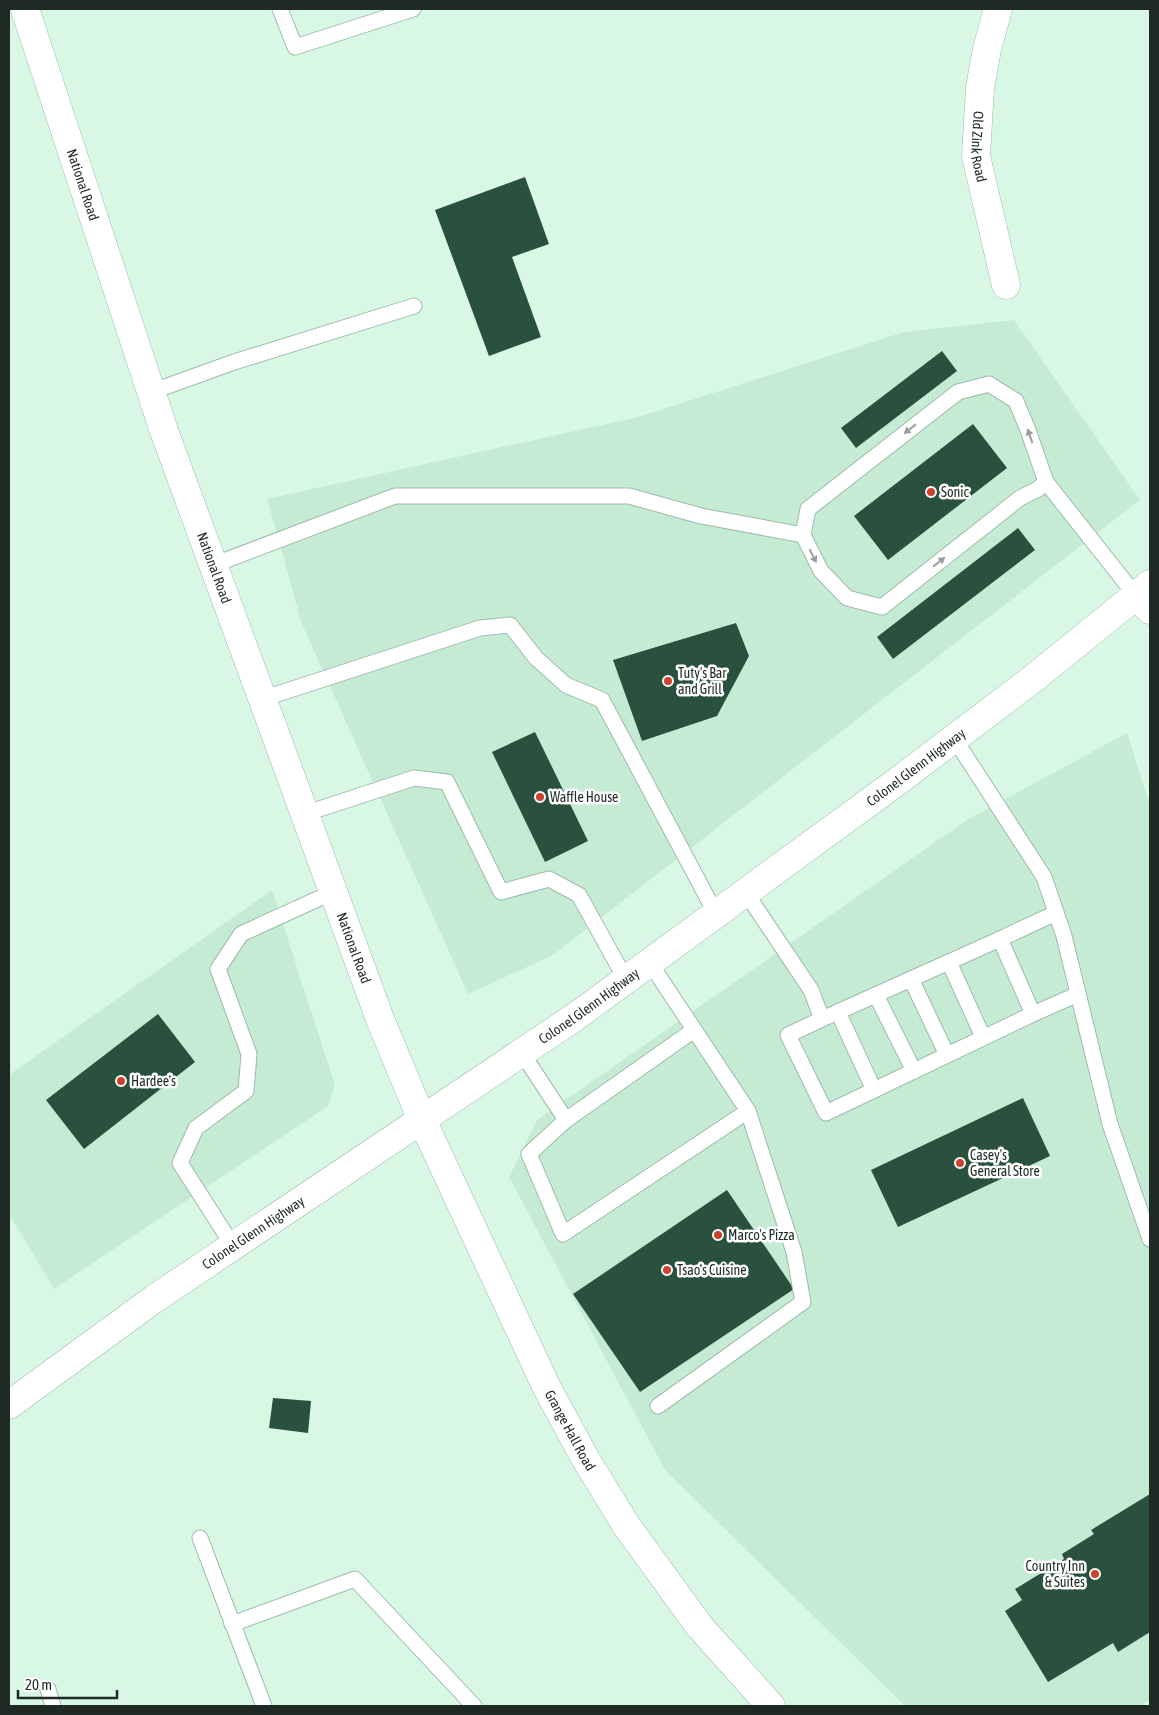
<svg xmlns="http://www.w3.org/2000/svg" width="1159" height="1715" font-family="'Asap Condensed',sans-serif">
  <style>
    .built { fill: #c6ebd5 }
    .building { fill: #2a513d }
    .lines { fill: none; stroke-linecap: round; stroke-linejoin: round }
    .service-casing { stroke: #9ebbaa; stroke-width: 17 }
    .minor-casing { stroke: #9ebbaa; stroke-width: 29 }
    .tertiary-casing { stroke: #9ebbaa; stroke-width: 29 }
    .secondary-casing { stroke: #9ebbaa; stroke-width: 29 }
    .primary-casing { stroke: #9ebbaa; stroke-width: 29 }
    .service { stroke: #fff; stroke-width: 15 }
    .minor { stroke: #fff; stroke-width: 28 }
    .tertiary { stroke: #fff; stroke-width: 28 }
    .secondary { stroke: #fff; stroke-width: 28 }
    .primary { stroke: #fff; stroke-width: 28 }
    .oneway { fill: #9a9f9c }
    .poi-dot { fill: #cd412f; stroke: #fff; stroke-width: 2 }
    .labels { text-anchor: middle; stroke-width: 5; stroke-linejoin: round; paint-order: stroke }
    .street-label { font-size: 14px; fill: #1f2a24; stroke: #fff }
    .poi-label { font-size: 14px; fill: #1f2a24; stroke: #fff; text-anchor: start }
  </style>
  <rect width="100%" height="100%" fill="#d9f7e5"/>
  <g class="built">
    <polygon points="1014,320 1140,500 553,955 468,994 302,624 267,499 638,417 904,332"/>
    <polygon points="1127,733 1150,805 1150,1700 1140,1706 905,1706 665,1470 509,1177 537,1120 967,820"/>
    <polygon points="272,890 335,1085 328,1106 54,1289 9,1214 9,1075"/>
  </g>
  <g class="building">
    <polygon points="525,177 549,244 512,257 541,337 489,356 435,210"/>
    <polygon points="942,351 957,371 856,448 841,428"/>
    <polygon points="973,424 1007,468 888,560 854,516"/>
    <polygon points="1018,528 1035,550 893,659 877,637"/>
    <polygon points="736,623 749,656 717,716 642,741 613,660"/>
    <polygon points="535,732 588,841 545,862 492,752"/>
    <polygon points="158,1014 195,1062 84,1149 46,1100"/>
    <polygon points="1023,1098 1050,1156 898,1227 871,1170"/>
    <polygon points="727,1190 794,1289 640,1392 573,1294"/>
    <polygon points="273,1398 311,1401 308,1433 269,1428"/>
    <polygon points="1150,1494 1150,1632 1118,1652 1113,1643 1048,1682 1005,1611 1022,1600 1015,1589 1064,1559 1062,1554 1094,1534 1091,1530"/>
  </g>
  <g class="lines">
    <g class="service-casing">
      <g id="service">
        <polyline points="280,9 295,47 413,9"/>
        <polyline points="151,392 234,362 414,306"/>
        <polyline points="1046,482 1038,489 1020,498 882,607 847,598 821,571 803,535 808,509 958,392 989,384 1016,401 1028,430 1046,482 1136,596"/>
        <polyline points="213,565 395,496 629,496 701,516 803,535"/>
        <polyline points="262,699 480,628 510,625 536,658 566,685 602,700 716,914"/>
        <polyline points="954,738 1044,877 1064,936 1110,1124 1150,1239"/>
        <polyline points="304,814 414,778 447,782 501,892 549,879 579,895 626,980"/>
        <polyline points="746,893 811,990 822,1019 1000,939 1033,1014 826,1113 788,1035 822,1019"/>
        <polyline points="1000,939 1056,913"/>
        <polyline points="949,962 983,1037"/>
        <polyline points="911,979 947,1055"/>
        <polyline points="876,995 914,1071"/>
        <polyline points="838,1012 874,1090"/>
        <polyline points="1033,1014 1078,994"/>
        <polyline points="522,1053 566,1120 529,1154 563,1234 748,1111 650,963"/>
        <polyline points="566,1120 694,1030"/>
        <polyline points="233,1246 180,1163 196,1128 246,1091 249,1054 218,969 241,934 333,892"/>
        <polyline points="658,1406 803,1302 794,1252 748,1111"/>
        <polyline points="200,1538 264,1706"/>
        <polyline points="232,1624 355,1579 474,1706"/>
        <polyline points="48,1689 53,1706"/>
      </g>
    </g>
    <g class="minor-casing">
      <g id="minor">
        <path id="s1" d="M998,9l-11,40 -7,39 -4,68 30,129"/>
      </g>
    </g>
    <g class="tertiary-casing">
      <polyline id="tertiary" points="1136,596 1150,610"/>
    </g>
    <g class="secondary-casing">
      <g id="secondary">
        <path id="s2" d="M25,9l139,422 216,588 42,101 125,268 38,70 41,67 74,102 71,79"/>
      </g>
    </g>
    <g class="primary-casing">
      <g id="primary">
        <path id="s3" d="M9,1405l145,-106 421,-282 323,-236 136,-103 116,-94"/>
      </g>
    </g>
    <use href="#service" class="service"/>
    <use href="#minor" class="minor"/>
    <use href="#tertiary" class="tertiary"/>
    <use href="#secondary" class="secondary"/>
    <use href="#primary" class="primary"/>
  </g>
  <defs><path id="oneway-solid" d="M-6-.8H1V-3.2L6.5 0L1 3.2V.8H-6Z" transform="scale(1.25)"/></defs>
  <g class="oneway">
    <use href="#oneway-solid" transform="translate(910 429) rotate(142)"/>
    <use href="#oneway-solid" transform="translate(1030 436) rotate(-109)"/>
    <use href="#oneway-solid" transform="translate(813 556) rotate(63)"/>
    <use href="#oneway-solid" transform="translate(939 562) rotate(-38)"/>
  </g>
  <g class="poi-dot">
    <circle cx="931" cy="492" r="5"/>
    <circle cx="668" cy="681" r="5"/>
    <circle cx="540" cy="797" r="5"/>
    <circle cx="121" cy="1081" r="5"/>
    <circle cx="960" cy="1163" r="5"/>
    <circle cx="718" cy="1235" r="5"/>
    <circle cx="667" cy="1270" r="5"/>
    <circle cx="1095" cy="1574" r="5"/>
  </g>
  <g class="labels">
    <g class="street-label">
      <text dy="5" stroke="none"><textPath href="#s1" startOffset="140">Old Zink Road</textPath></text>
      <text dy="5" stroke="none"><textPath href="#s2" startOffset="185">National Road</textPath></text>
      <text dy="5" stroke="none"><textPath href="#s2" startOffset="590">National Road</textPath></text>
      <text dy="5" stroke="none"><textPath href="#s3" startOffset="1109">Colonel Glenn Highway</textPath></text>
      <text dy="5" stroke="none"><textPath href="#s2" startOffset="995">National Road</textPath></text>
      <text dy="5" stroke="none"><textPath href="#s3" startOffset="704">Colonel Glenn Highway</textPath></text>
      <text dy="5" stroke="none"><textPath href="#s3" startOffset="299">Colonel Glenn Highway</textPath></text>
      <text dy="5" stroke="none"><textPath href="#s2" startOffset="1524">Grange Hall Road</textPath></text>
    </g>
    <g class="poi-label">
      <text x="941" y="497">Sonic</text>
      <text x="678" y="678">Tuty's Bar<tspan x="678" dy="16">and Grill</tspan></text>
      <text x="550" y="802">Waffle House</text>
      <text x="131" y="1086">Hardee's</text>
      <text x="970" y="1160">Casey's<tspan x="970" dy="16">General Store</tspan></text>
      <text x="728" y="1240">Marco's Pizza</text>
      <text x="677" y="1275">Tsao's Cuisine</text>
      <text x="1085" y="1571" text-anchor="end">Country Inn<tspan x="1085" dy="16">&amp; Suites</tspan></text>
    </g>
  </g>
  <rect width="1159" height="1715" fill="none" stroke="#1f2a24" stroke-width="20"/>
  <path d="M18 1690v8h99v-8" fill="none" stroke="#1f2a24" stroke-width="2.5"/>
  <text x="25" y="1690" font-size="15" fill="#1f2a24" stroke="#ffffff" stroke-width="4" paint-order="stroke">20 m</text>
</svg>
